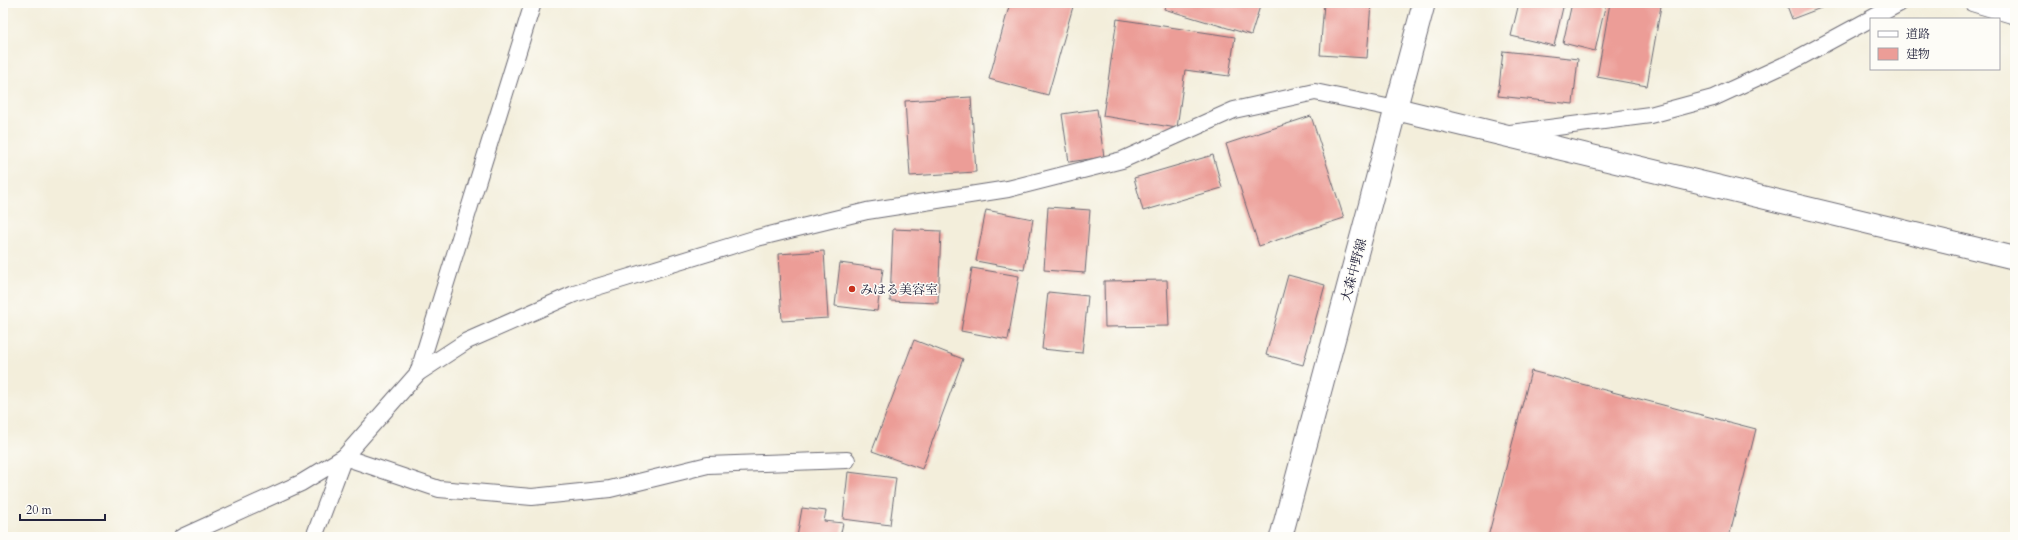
<svg xmlns="http://www.w3.org/2000/svg" width="2018" height="540" font-family="Cardo,'Noto Serif JP',serif">
  <style>
    .building { fill: #ec9d97 }
    .lines { fill: none; stroke-linecap: round; stroke-linejoin: round }
    .lane-casing { stroke: #6b6973; stroke-width: 18 }
    .street-casing { stroke: #6b6973; stroke-width: 24 }
    .secondary-casing { stroke: #6b6973; stroke-width: 24 }
    .lane { stroke: #fff; stroke-width: 16 }
    .street { stroke: #fff; stroke-width: 22 }
    .secondary { stroke: #fff; stroke-width: 22 }
    .poi-dot { fill: #c8321e; stroke: #fdfcf7; stroke-width: 1.5 }
    .labels { text-anchor: middle; stroke-width: 3; stroke-linejoin: round; paint-order: stroke }
    .street-label { font-size: 13px; fill: #22223b; stroke: #fdfcf7 }
    .poi-label { font-size: 13px; fill: #22223b; stroke: #fdfcf7; text-anchor: start }
  </style>
  <rect width="100%" height="100%" fill="#fdfcf7"/>
  <filter id="ink" filterUnits="userSpaceOnUse"><feTurbulence type="fractalNoise" baseFrequency=".025" numOctaves="2"/><feDisplacementMap in="SourceGraphic" scale="8" xChannelSelector="R" yChannelSelector="G"/><feConvolveMatrix kernelMatrix="1 2 1 2 8 2 1 2 1" color-interpolation-filters="sRGB"/></filter>
  <filter id="wash" filterUnits="userSpaceOnUse"><feTurbulence type="fractalNoise" baseFrequency=".012" numOctaves="4" result="noise"/><feDisplacementMap in="SourceGraphic" scale="16" xChannelSelector="R" yChannelSelector="G"/><feGaussianBlur stdDeviation="0.9" result="paint"/><feColorMatrix in="noise" values="0 0 0 0 0 0 0 0 0 0 0 0 0 0 0 0 0 1.4 0 .05"/><feComposite in="paint" operator="in"/></filter>
  <g filter="url(#wash)">
    <rect width="100%" height="100%" fill="#f3eedb"/>
    <g id="blocks">
      <g class="building">
        <polygon points="1010,3 1074,3 1048,95 989,79"/>
        <polygon points="1166,3 1261,3 1251,35 1164,9"/>
        <polygon points="1324,3 1371,3 1367,58 1320,55"/>
        <polygon points="1519,3 1564,3 1554,46 1511,36"/>
        <polygon points="1572,3 1606,3 1595,51 1563,43"/>
        <polygon points="1610,3 1645,3 1661,6 1647,86 1597,77"/>
        <polygon points="1786,3 1834,3 1792,19"/>
        <polygon points="1117,19 1235,37 1229,76 1185,70 1177,128 1103,116"/>
        <polygon points="1503,51 1578,59 1573,104 1498,96"/>
        <polygon points="971,97 976,172 910,176 905,101"/>
        <polygon points="1097,109 1104,157 1069,162 1062,114"/>
        <polygon points="1311,116 1344,218 1259,246 1226,144"/>
        <polygon points="1213,155 1222,188 1143,211 1134,178"/>
        <polygon points="1048,207 1090,210 1085,273 1044,270"/>
        <polygon points="986,210 1033,219 1024,270 976,261"/>
        <polygon points="893,229 941,231 938,303 890,301"/>
        <polygon points="824,251 828,318 782,321 778,254"/>
        <polygon points="840,263 883,269 877,311 835,306"/>
        <polygon points="972,268 1019,276 1008,340 961,331"/>
        <polygon points="1288,275 1325,285 1303,365 1266,355"/>
        <polygon points="1167,280 1169,326 1105,327 1104,281"/>
        <polygon points="1048,292 1088,296 1082,353 1042,349"/>
        <polygon points="914,340 963,359 922,469 872,451"/>
        <polygon points="1531,371 1756,429 1729,537 1488,537"/>
        <polygon points="848,472 896,478 890,525 843,519"/>
        <polygon points="802,508 826,511 824,521 843,523 840,537 797,537"/>
      </g>
    </g>
  </g>
  <g filter="url(#ink)">
    <use href="#blocks" fill-opacity="0" stroke="#6b6973" stroke-width="1"/>
    <g class="lines">
      <g class="lane-casing">
        <g id="lane">
          <polyline points="1972,3 2015,16"/>
          <polyline points="1510,133 1650,115 1713,98 1791,62 1900,3"/>
          <polyline points="418,373 533,3"/>
          <polyline points="182,537 301,483 344,457 418,373 467,341 574,294 757,238 867,211 1008,189 1122,160 1234,110 1315,92 1396,109"/>
          <polyline points="314,537 344,457 439,489 532,497 610,489 708,465 847,460"/>
        </g>
      </g>
      <g class="street-casing">
        <polyline id="street" points="1396,109 2015,258"/>
      </g>
      <g class="secondary-casing">
        <polyline id="secondary" points="1281,537 1424,3"/>
      </g>
      <use href="#lane" class="lane"/>
      <use href="#street" class="street"/>
      <use href="#secondary" class="secondary"/>
    </g>
  </g>
  <circle class="poi-dot" cx="852" cy="289" r="4"/>
  <g class="labels">
    <g class="street-label">
      <text transform="translate(1353 270) rotate(-75)" y="5">大森中野線</text>
    </g>
    <g class="poi-label">
      <text x="860" y="294">みはる美容室</text>
    </g>
  </g>
  <rect width="2018" height="540" fill="none" stroke="#fdfcf7" stroke-width="16"/>
  <rect x="1870" y="18" width="130" height="52" fill="#fdfcf7" stroke="#a5a5ac"/>
  <rect x="1878" y="31" width="20" height="6" fill="#ffffff" stroke="#a5a5ac"/>
  <text x="1906" y="38" font-size="12" fill="#22223b">道路</text>
  <rect x="1878" y="48" width="20" height="12" fill="#ec9d97" stroke="#a5a5ac"/>
  <text x="1906" y="58" font-size="12" fill="#22223b">建物</text>
  <path d="M20 514v6h85v-6" fill="none" stroke="#22223b" stroke-width="2"/>
  <text x="26" y="514" font-size="12" fill="#22223b" stroke="#fdfcf7" stroke-width="3" paint-order="stroke">20 m</text>
</svg>
